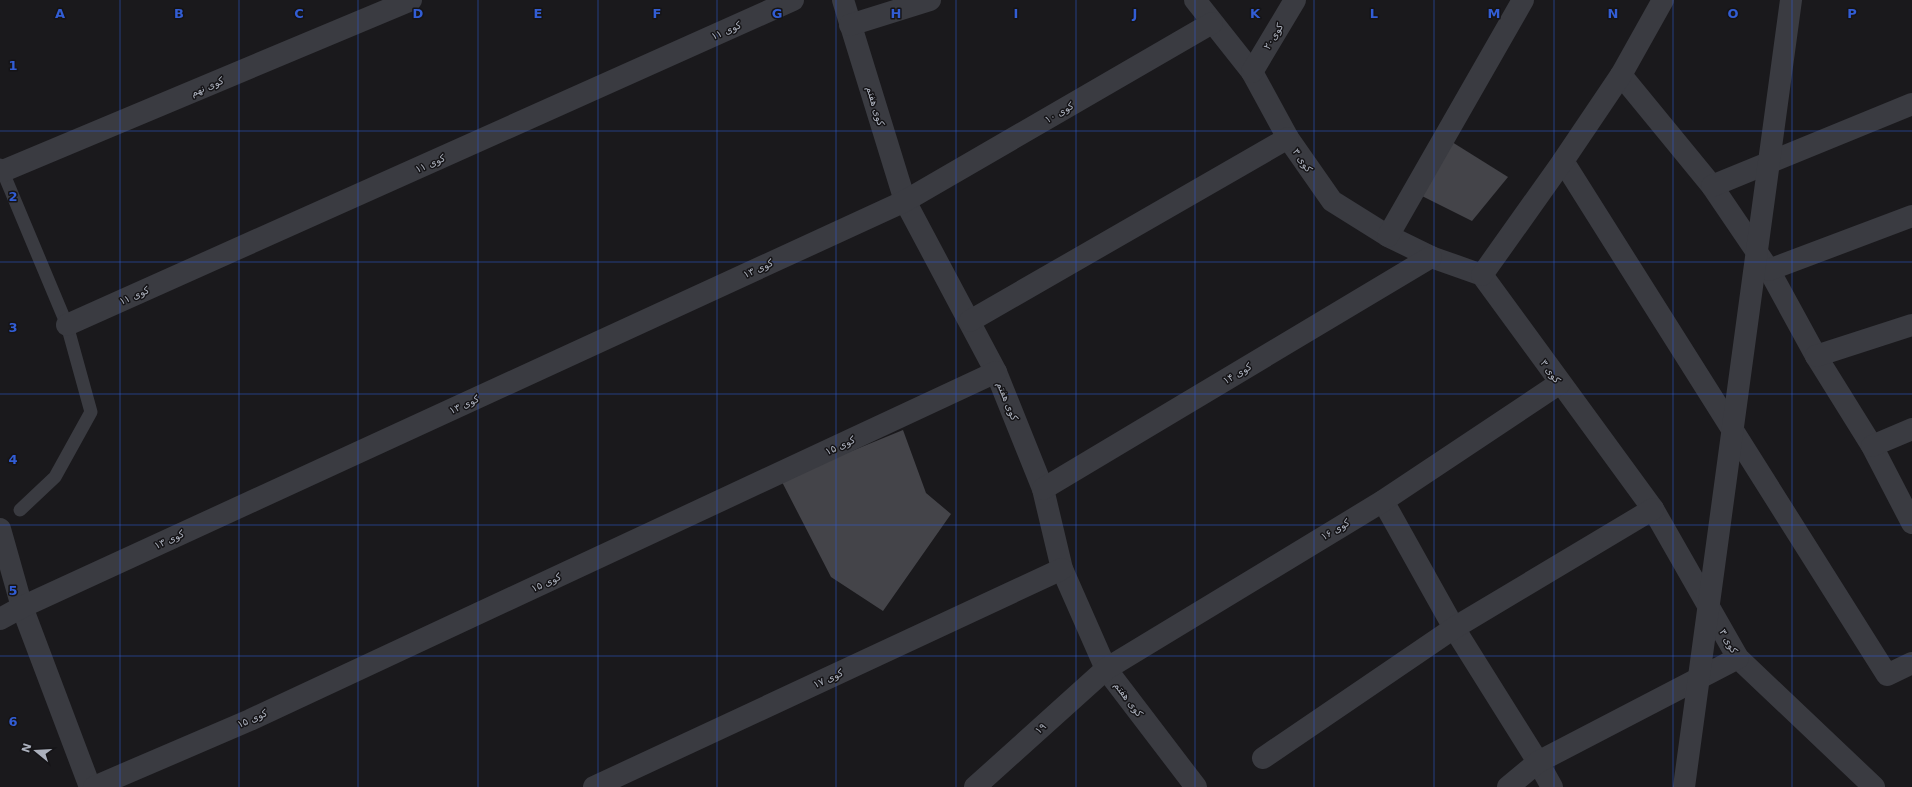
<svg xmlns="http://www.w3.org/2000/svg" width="1912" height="787" font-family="'DejaVu Sans',Cairo,sans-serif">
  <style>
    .building { fill: #444449 }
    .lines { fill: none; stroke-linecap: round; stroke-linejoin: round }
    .service { stroke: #3a3b41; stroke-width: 13 }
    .minor { stroke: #3a3b41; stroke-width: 22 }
    .grid { fill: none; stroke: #325dd4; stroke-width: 1; stroke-opacity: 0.55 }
    .labels { text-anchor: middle; stroke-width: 3; stroke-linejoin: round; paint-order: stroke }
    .street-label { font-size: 10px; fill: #abb0bc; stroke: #151417 }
    .grid-label { font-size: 13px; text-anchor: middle; font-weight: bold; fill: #325dd4; stroke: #151417; stroke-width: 3; stroke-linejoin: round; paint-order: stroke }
  </style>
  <rect width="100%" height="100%" fill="#1a191c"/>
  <g class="building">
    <polygon points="1452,142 1508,177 1472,221 1420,195"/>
    <polygon points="903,430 926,493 951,514 883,611 831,577 781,480"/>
  </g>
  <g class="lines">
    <polyline class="service" points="0,165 67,325 91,412 55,477 20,510"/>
    <g class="minor">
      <polyline points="843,0 905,201 996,372 1043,489 1062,569 1106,669 1196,787"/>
      <polyline points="1195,0 1252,72 1288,138 1332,201 1388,236 1431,257 1482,275 1653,509 1738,658 1874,787"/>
      <polyline points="850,25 930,0"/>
      <polyline points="1252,72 1295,0"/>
      <polyline points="1621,75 1712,186 1769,270 1816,356 1872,446 1912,523"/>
      <polyline points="1563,161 1887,675 1912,663"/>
      <polyline points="3,171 411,0"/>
      <polyline points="1712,186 1912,104"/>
      <polyline points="1388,236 1523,0"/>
      <polyline points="1769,270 1912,216"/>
      <polyline points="1482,275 1563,161 1621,75 1663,0"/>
      <polyline points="970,321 1288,138"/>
      <polyline points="67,325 793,0"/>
      <polyline points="1816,356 1912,325"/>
      <polyline points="1872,446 1912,429"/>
      <polyline points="1043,489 1431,257"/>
      <polyline points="1383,501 1454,628 1538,762 1552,787"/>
      <polyline points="0,529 22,607 90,787"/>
      <polyline points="0,619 22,607 905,201 1212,23"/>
      <polyline points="1263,758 1454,628 1653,509"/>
      <polyline points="94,787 250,720 996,372"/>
      <polyline points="594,787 1062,569"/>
      <polyline points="975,787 1106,669 1383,501 1560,383"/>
      <polyline points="1508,787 1538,762 1738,658"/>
      <polyline points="1684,787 1791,0"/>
    </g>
  </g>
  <path class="grid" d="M120,0v787M239,0v787M358,0v787M478,0v787M598,0v787M717,0v787M836,0v787M956,0v787M1076,0v787M1195,0v787M1314,0v787M1434,0v787M1554,0v787M1673,0v787M1792,0v787M0,131h1912M0,262h1912M0,394h1912M0,525h1912M0,656h1912"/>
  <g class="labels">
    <g class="street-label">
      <text transform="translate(726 30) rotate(-24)" y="4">کوی ۱۱</text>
      <text transform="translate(1273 36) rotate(-59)" y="4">کوی۲۰</text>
      <text transform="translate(207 86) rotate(-23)" y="4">کوی نهم</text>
      <text transform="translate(876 106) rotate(73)" y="4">کوی هفتم</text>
      <text transform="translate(1059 112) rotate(-30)" y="4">کوی ۱۰</text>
      <text transform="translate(1303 160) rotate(55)" y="4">کوی ۳</text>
      <text transform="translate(430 163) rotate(-24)" y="4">کوی ۱۱</text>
      <text transform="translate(758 268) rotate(-25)" y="4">کوی ۱۳</text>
      <text transform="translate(134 295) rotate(-24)" y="4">کوی ۱۱</text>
      <text transform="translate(1551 371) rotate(54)" y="4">کوی ۳</text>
      <text transform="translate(1237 373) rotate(-31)" y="4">کوی ۱۴</text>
      <text transform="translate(1008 401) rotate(68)" y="4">کوی هفتم</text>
      <text transform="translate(464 404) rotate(-25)" y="4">کوی ۱۳</text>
      <text transform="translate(840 445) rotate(-25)" y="4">کوی ۱۵</text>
      <text transform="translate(1335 529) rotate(-31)" y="4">کوی ۱۶</text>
      <text transform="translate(169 539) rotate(-25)" y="4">کوی ۱۳</text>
      <text transform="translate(546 582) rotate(-25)" y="4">کوی ۱۵</text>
      <text transform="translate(1729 641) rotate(60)" y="4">کوی ۳</text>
      <text transform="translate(828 678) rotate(-25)" y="4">کوی ۱۷</text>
      <text transform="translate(1129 699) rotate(53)" y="4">کوی هفتم</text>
      <text transform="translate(252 718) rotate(-24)" y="4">کوی ۱۵</text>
      <text transform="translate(1040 728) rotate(-42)" y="4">۱۹</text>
    </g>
  </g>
  <g class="grid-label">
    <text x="60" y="18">A</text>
    <text x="179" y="18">B</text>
    <text x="299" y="18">C</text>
    <text x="418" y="18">D</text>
    <text x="538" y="18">E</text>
    <text x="657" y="18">F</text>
    <text x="777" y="18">G</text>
    <text x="896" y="18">H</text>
    <text x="1016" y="18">I</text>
    <text x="1135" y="18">J</text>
    <text x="1255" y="18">K</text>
    <text x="1374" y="18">L</text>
    <text x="1494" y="18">M</text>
    <text x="1613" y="18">N</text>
    <text x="1733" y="18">O</text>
    <text x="1852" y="18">P</text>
    <text x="13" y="70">1</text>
    <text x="13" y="201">2</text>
    <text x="13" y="332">3</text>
    <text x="13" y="464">4</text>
    <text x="13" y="595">5</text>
    <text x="13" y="726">6</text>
  </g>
  <g transform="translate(36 751) rotate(288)" stroke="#151417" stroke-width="3" paint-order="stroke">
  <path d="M0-3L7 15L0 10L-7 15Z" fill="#abb0bc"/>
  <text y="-6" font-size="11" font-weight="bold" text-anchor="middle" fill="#abb0bc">N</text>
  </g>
</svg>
